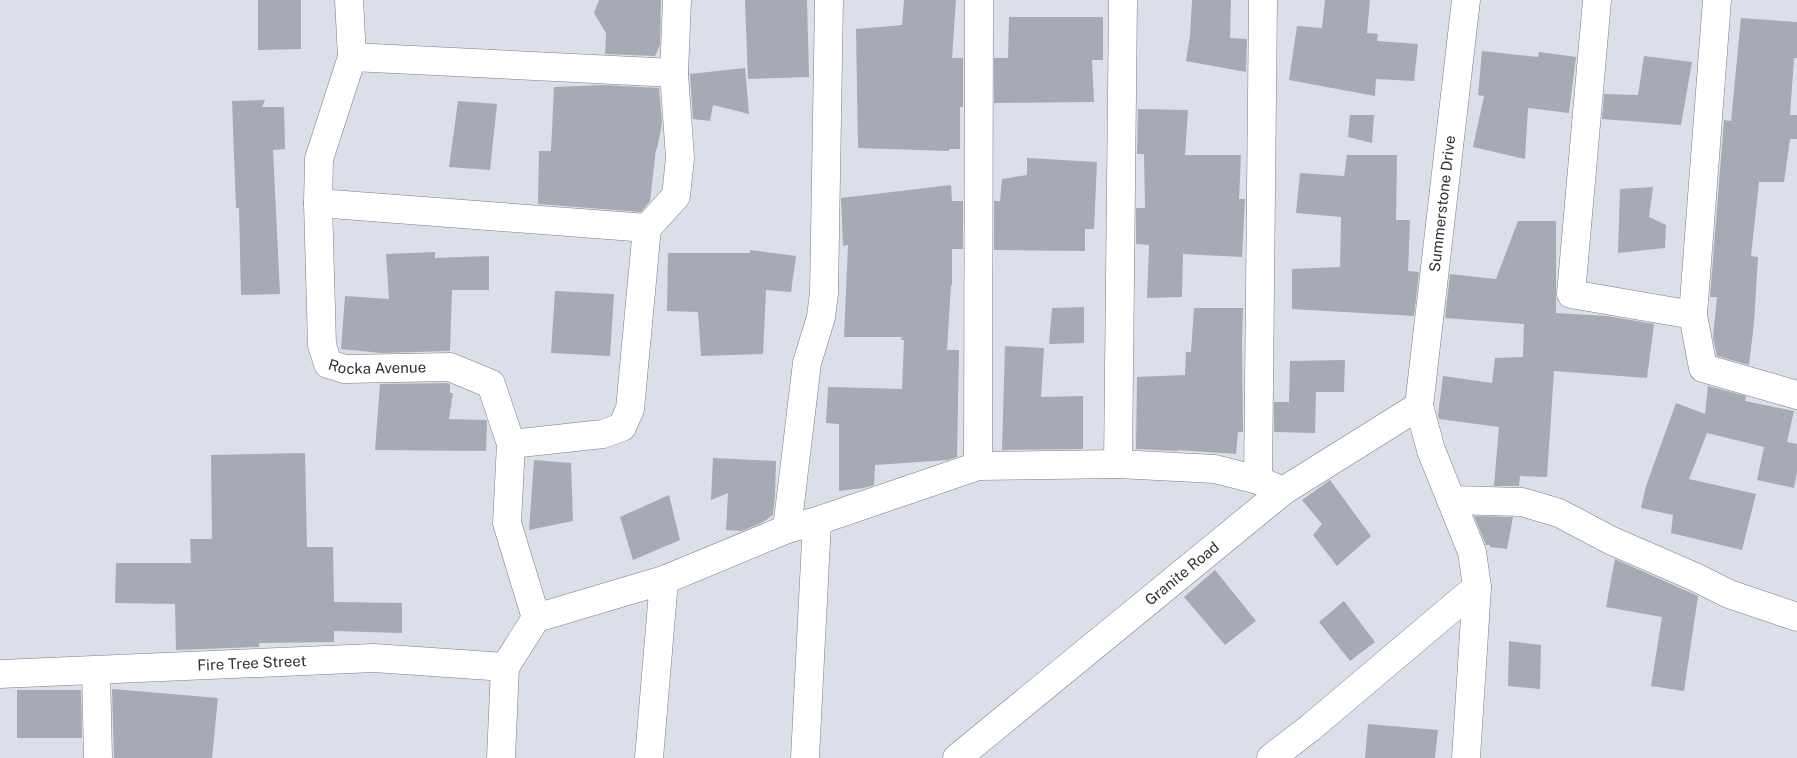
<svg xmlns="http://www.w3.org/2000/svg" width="1797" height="758" font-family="'Public Sans',sans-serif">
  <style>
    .building { fill: #a6aab4 }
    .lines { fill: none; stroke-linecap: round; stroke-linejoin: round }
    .minor-casing { stroke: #7b7e87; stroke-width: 29 }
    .minor { stroke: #fff; stroke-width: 28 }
    .labels { text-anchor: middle; stroke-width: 4; stroke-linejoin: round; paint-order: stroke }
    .street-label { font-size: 15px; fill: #2f3034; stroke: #e8ecf6 }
  </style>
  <rect width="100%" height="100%" fill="#dbdfe9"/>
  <g class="building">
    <polygon points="258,0 301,0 301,49 258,50"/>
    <polygon points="599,0 661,0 660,45 655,56 605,54 606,33 594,13"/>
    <polygon points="745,0 807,0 809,77 748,79"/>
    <polygon points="904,0 956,0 952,58 963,58 963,107 960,107 960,149 949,149 949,151 858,148 856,29 902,25"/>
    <polygon points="1192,0 1231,0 1230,38 1247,39 1246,72 1186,61 1190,35"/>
    <polygon points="1325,0 1370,0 1367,33 1378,34 1377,41 1418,44 1414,81 1376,79 1375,96 1289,80 1297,26 1322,28"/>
    <polygon points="1009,17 1103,17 1103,60 1092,60 1094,102 994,103 994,58 1008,58"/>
    <polygon points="1741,18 1797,22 1797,58 1794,58 1790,115 1797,115 1797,139 1790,139 1784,182 1759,182 1751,256 1758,257 1754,323 1749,365 1717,356 1713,337 1717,297 1710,297 1724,120 1731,121"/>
    <polygon points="1482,51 1538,57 1539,52 1576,57 1569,113 1528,108 1525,159 1473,147 1484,96 1478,95"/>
    <polygon points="1644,56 1692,62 1681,125 1602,119 1604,94 1638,95"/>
    <polygon points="745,68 749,114 713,105 710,121 693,119 690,74"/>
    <polygon points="604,85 659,88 662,123 657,149 656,149 650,201 641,212 538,204 539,151 551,151 554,87"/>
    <polygon points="265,100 262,107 284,107 285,149 273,150 280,294 241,295 239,208 236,208 232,101"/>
    <polygon points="458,101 497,104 490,170 449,167"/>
    <polygon points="1138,109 1188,110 1185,155 1241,155 1239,199 1245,199 1242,257 1183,254 1182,297 1147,298 1149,245 1136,244 1136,208 1145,208 1144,154 1137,154"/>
    <polygon points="1350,115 1374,115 1372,143 1348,137"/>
    <polygon points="1347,155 1397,155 1396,220 1410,220 1408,271 1419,272 1414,316 1292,309 1292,269 1340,267 1341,217 1296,213 1300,173 1344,176"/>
    <polygon points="1027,158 1097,162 1094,229 1085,229 1085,251 994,250 994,201 1000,201 1002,179 1027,175"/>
    <polygon points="951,185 952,201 963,201 963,249 952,249 952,286 951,285 947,350 959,350 957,457 948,460 875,465 874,485 864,488 839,491 839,424 826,423 828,387 902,389 904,340 901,340 902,337 844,337 848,245 843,246 841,198"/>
    <polygon points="1653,187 1649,217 1666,225 1665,248 1618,253 1620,189"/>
    <polygon points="1518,221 1556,221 1556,313 1607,316 1654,324 1647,378 1554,371 1547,477 1520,476 1519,486 1494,486 1499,427 1439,419 1438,415 1443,376 1492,383 1495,358 1523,357 1524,324 1445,318 1450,274 1496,279"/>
    <polygon points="750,250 796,256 791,292 766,290 763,354 701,356 698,312 667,311 668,253 750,253"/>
    <polygon points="435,252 435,258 489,256 489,290 452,290 450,351 382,353 341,349 345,296 389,299 386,254"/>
    <polygon points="555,291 614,294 610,356 551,353"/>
    <polygon points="1084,307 1084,343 1049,344 1052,308"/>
    <polygon points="1194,308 1243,308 1242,343 1243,432 1238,432 1236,454 1178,450 1178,451 1136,449 1137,377 1185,375 1186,352 1191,352"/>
    <polygon points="1005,346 1044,348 1041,397 1083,396 1083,449 1002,450"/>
    <polygon points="1345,360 1344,392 1316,392 1315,433 1274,432 1274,402 1289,402 1290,361"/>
    <polygon points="447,383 450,384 450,393 453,393 449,419 487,420 486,451 375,450 380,384"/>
    <polygon points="1708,386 1746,396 1745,401 1794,411 1787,442 1797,444 1797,472 1794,488 1757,480 1764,447 1707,433 1689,479 1756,494 1742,550 1671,533 1673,515 1641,508 1646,486 1676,403 1705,414"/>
    <polygon points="305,453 307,547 333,547 334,602 402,603 402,633 334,631 334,642 259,643 259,647 176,650 175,604 115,603 116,563 191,563 190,539 212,539 211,455"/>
    <polygon points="713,458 776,461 775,495 773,515 763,522 742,531 726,530 728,493 711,500"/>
    <polygon points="534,460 571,463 573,521 529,530"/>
    <polygon points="1330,480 1371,536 1337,566 1313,535 1322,524 1302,500"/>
    <polygon points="669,495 680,540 633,560 620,517"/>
    <polygon points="1474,516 1513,517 1507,549 1490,547 1490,545 1486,545"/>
    <polygon points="1615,559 1698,596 1684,691 1651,686 1662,617 1606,607"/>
    <polygon points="1215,570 1256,621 1225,645 1184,597"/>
    <polygon points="1344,601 1375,642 1350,661 1319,622"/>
    <polygon points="1509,641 1541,645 1540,689 1508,686"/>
    <polygon points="112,689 218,698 212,758 114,758"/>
    <polygon points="17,690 81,690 82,738 17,738"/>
    <polygon points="1368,724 1438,730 1435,758 1365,758"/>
  </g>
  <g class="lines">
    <g class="minor-casing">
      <g id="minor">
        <path id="s1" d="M349,0l3,57 -33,102 -1,44 4,142 6,19 17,5 105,-2 41,17 20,60 -4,79 29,95"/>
        <polyline points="1597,0 1571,294 1693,315 1703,368 1797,395"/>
        <polyline points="352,57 674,73"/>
        <polyline points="318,203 647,228"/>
        <polyline points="1693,315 1717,0"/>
        <polyline points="511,444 603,434 622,427 630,409 647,228 676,196 680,158 674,73 677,0"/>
        <polyline points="1118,464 1123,0"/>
        <polyline points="978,466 979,0"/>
        <polyline points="1258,480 1263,0"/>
        <polyline points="1451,500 1522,502 1559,513 1610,540 1695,577 1729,594 1797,617"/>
        <polyline points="787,529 807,363 821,317 824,293 829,0"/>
        <polyline points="536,618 664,580 787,529 817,521 978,466 1118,464 1215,469 1258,480 1283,491"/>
        <polyline points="96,671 98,758"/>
        <path id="s2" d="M0,674l374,-16 131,9"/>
        <polyline points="501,758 505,667 536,618"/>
        <polyline points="649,758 664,580"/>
        <polyline points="805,758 817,521"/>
        <path id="s3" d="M957,758l326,-267 136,-85"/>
        <polyline points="1271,758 1310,728 1477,587"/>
        <path id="s4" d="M1466,758l11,-171 -5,-35 -41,-102 -12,-44 47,-406"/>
      </g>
    </g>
    <use href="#minor" class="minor"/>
  </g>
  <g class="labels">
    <g class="street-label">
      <text dy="5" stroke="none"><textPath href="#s4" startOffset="566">Summerstone Drive</textPath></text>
      <text dy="5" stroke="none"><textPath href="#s1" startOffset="420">Rocka Avenue</textPath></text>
      <text dy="5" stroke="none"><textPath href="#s3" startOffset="291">Granite Road</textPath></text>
      <text dy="5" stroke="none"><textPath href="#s2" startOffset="252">Fire Tree Street</textPath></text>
    </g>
  </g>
</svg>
